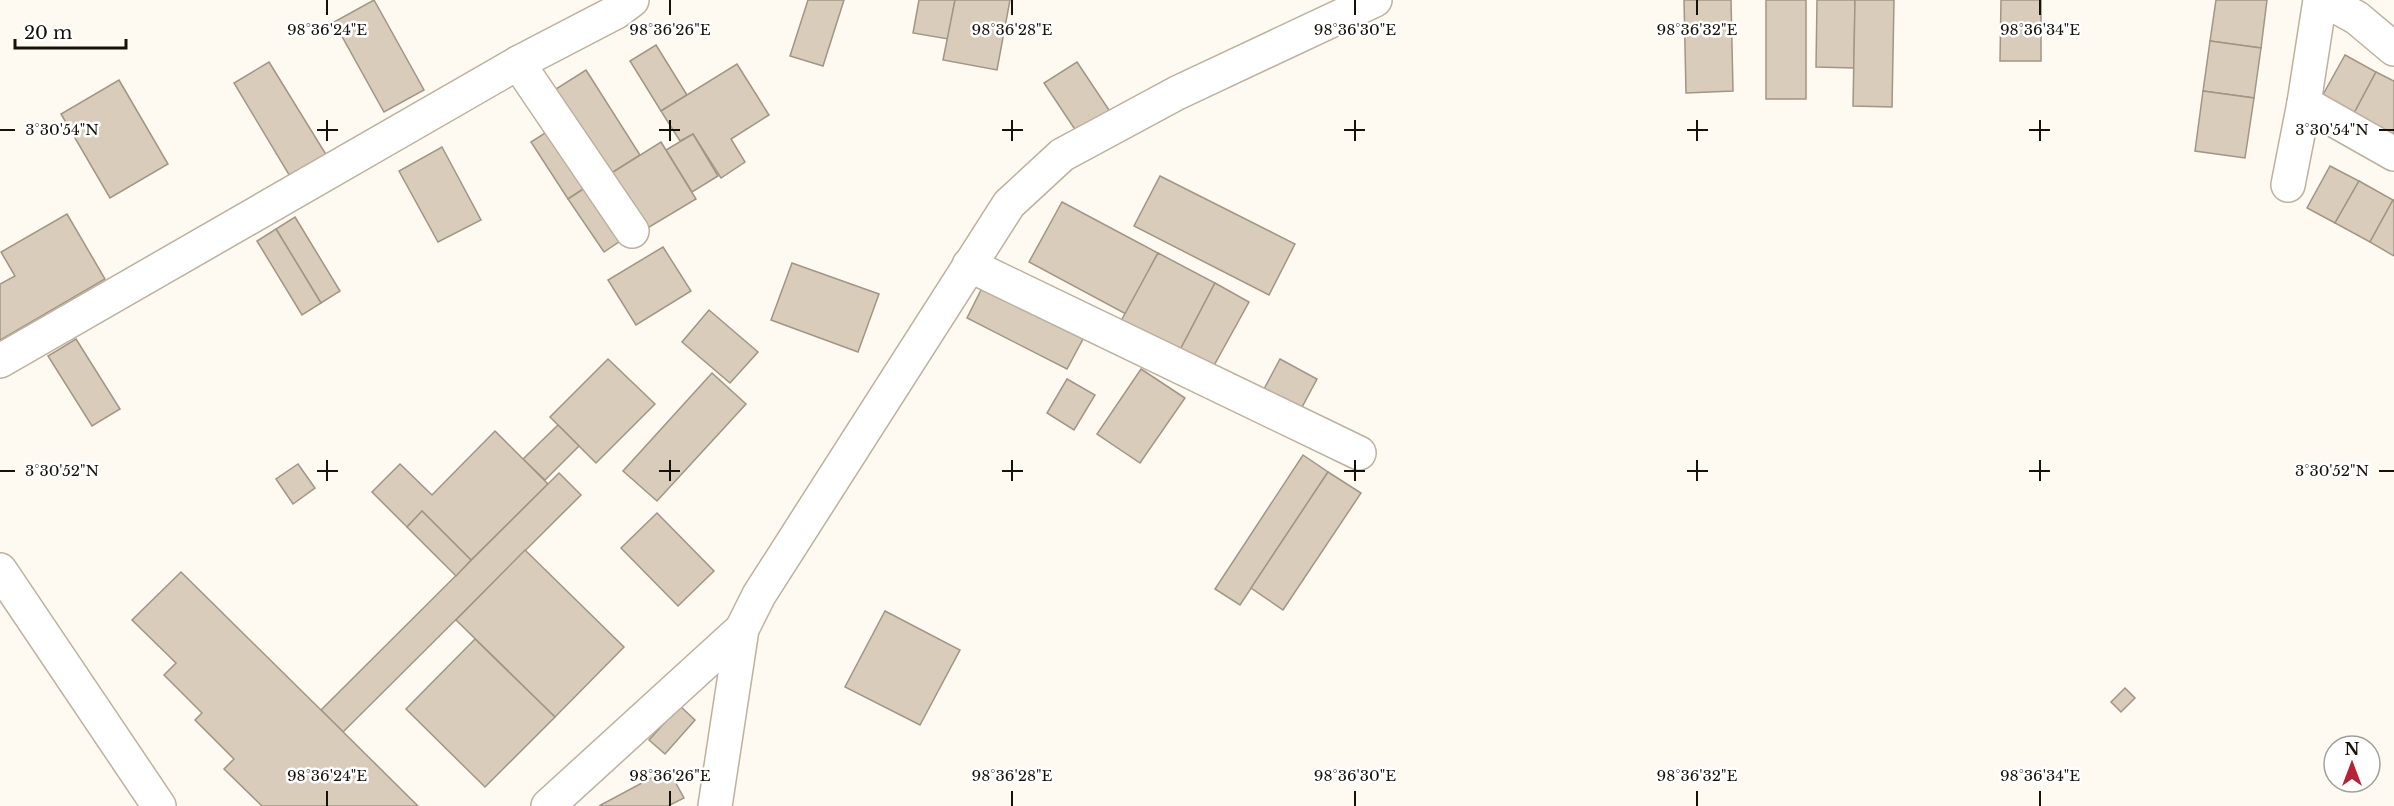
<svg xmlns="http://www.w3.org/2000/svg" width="2394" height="806" font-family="'Libre Baskerville',serif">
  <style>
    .building { fill: #d9ccbb; stroke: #a19584; stroke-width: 1.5 }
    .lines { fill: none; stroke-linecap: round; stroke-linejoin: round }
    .minor-casing { stroke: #bdb09f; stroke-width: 36 }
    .minor { stroke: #fff; stroke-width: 33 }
    .ticks { fill: none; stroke: #16120b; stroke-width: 2 }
    .ticks-label { font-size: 15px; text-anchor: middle; fill: #16120b; stroke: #fff; stroke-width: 5; stroke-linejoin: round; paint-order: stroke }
  </style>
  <rect width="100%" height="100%" fill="#fef9f1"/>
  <g class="building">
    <polygon points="374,0 424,90 384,112 334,22"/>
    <polygon points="808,0 844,0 823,66 790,56"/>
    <polygon points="919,0 955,0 948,39 913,33"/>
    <polygon points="955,0 1010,0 997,70 943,60"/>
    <polygon points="1684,0 1731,0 1733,91 1686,93"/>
    <rect x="1766" y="0" width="40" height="99"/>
    <polygon points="1817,0 1855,0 1854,68 1816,67"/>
    <polygon points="1855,0 1894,0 1892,107 1853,106"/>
    <polygon points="2001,0 2041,0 2041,61 2000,61"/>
    <polygon points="2216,0 2267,0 2261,48 2210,41"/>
    <polygon points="2210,41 2261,48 2254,98 2203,91"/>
    <polygon points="656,45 687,95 661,111 630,61"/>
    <polygon points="2345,55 2376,72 2352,117 2320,100"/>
    <polygon points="269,62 330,161 294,183 234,83"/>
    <polygon points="1077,62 1113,116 1080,137 1044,83"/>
    <polygon points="737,64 769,115 731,139 745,162 721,178 693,134 680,141 661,111"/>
    <polygon points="586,70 640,155 602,179 548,94"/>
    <polygon points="2376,72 2394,81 2394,140 2352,117"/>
    <polygon points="119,80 168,164 110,198 61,114"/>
    <polygon points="2203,91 2254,98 2245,158 2195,151"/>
    <polygon points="556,126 594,182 568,199 531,142"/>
    <polygon points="693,134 718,176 692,192 666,150"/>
    <polygon points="661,142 696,199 636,235 602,179"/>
    <polygon points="442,147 481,220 438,242 399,171"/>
    <polygon points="2330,166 2359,181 2335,223 2307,208"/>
    <polygon points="1160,176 1295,244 1269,295 1134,226"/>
    <polygon points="2359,181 2393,200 2370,242 2335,223"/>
    <polygon points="594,182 629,235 604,252 568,199"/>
    <polygon points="2393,200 2394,201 2394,256 2370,242"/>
    <polygon points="1062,202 1158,253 1126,314 1029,262"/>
    <polygon points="67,214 105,279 0,340 0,284 15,276 1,252"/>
    <polygon points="295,217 340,291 321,303 276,229"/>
    <polygon points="276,229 321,303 302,315 257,241"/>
    <polygon points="663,247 691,291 636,325 608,280"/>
    <polygon points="1158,253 1215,283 1179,352 1121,321"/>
    <polygon points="792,263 879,294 858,352 771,320"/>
    <polygon points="1215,283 1249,302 1212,369 1179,352"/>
    <polygon points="982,288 1083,339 1067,369 967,318"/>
    <polygon points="709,310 758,352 730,383 682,342"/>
    <polygon points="76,339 120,409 92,426 48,356"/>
    <polygon points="608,359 655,404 596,463 550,417"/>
    <polygon points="1280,359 1317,379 1301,409 1264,389"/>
    <polygon points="1141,369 1185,398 1140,463 1097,434"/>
    <polygon points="712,373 746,404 657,501 623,471"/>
    <polygon points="1067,379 1095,395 1074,430 1047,413"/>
    <polygon points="558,425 579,446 545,480 523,459"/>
    <polygon points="495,431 548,484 471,560 422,511 407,527 372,492 400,464 432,495"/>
    <polygon points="1303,455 1328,472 1240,605 1215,589"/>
    <polygon points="298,464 315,488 293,504 276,479"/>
    <polygon points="1328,472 1361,493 1283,610 1251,588"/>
    <polygon points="559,473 581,495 343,732 321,710"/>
    <polygon points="422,511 471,560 456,576 407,527"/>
    <polygon points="657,513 714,571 678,606 621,548"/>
    <polygon points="525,550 624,647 555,717 456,620"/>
    <polygon points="181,572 321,710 418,806 262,806 224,769 234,759 195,720 202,713 164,675 176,663 132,620"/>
    <polygon points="885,611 960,650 920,725 845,687"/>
    <polygon points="475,639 555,717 485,787 406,709"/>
    <polygon points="2125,688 2135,698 2121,712 2111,702"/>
    <polygon points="680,706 695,720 665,754 649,740"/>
    <polygon points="668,769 684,798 668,806 599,806"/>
  </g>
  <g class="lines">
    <g class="minor-casing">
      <g id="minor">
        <polyline points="2325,0 2357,18 2394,49"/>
        <polyline points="518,63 632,231"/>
        <polyline points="2304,103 2394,154"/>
        <polyline points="2288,185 2304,103 2320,0"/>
        <polyline points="969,265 1359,453"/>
        <polyline points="0,361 518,63 616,12 632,0"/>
        <polyline points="0,570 159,806"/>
        <polyline points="548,806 742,629"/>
        <polyline points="715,806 742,629 759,595 1009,204 1062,155 1177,93 1375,0"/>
      </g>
    </g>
    <use href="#minor" class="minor"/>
  </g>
  <path class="ticks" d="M327,0v15M670,0v15M1012,0v15M1355,0v15M1697,0v15M2040,0v15M327,120v21M670,120v21M1012,120v21M1355,120v21M1697,120v21M2040,120v21M0,130h15M317,130h21M659,130h21M1002,130h21M1344,130h21M1687,130h21M2029,130h21M2379,130h15M327,460v21M670,460v21M1012,460v21M1355,460v21M1697,460v21M2040,460v21M0,471h15M317,471h21M659,471h21M1002,471h21M1344,471h21M1687,471h21M2029,471h21M2379,471h15M327,791v15M670,791v15M1012,791v15M1355,791v15M1697,791v15M2040,791v15"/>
  <g class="ticks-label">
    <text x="327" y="35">98°36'24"E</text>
    <text x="670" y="35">98°36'26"E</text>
    <text x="1012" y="35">98°36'28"E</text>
    <text x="1355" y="35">98°36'30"E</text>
    <text x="1697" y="35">98°36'32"E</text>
    <text x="2040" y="35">98°36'34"E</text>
    <text x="62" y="135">3°30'54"N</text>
    <text x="2332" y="135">3°30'54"N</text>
    <text x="62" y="476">3°30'52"N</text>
    <text x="2332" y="476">3°30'52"N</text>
    <text x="327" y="781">98°36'24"E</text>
    <text x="670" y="781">98°36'26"E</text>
    <text x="1012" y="781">98°36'28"E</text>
    <text x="1355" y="781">98°36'30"E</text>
    <text x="1697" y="781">98°36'32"E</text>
    <text x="2040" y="781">98°36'34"E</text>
  </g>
  <g transform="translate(2352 764)"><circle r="28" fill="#ffffff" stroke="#a2a09d" stroke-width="1.5"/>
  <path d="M0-4.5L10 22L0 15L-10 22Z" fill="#b52336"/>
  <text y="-9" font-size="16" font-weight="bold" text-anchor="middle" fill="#16120b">N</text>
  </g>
  <path d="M15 39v9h111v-9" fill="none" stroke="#16120b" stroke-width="3"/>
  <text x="24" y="39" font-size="18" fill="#16120b" stroke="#ffffff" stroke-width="4.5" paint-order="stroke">20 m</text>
</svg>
